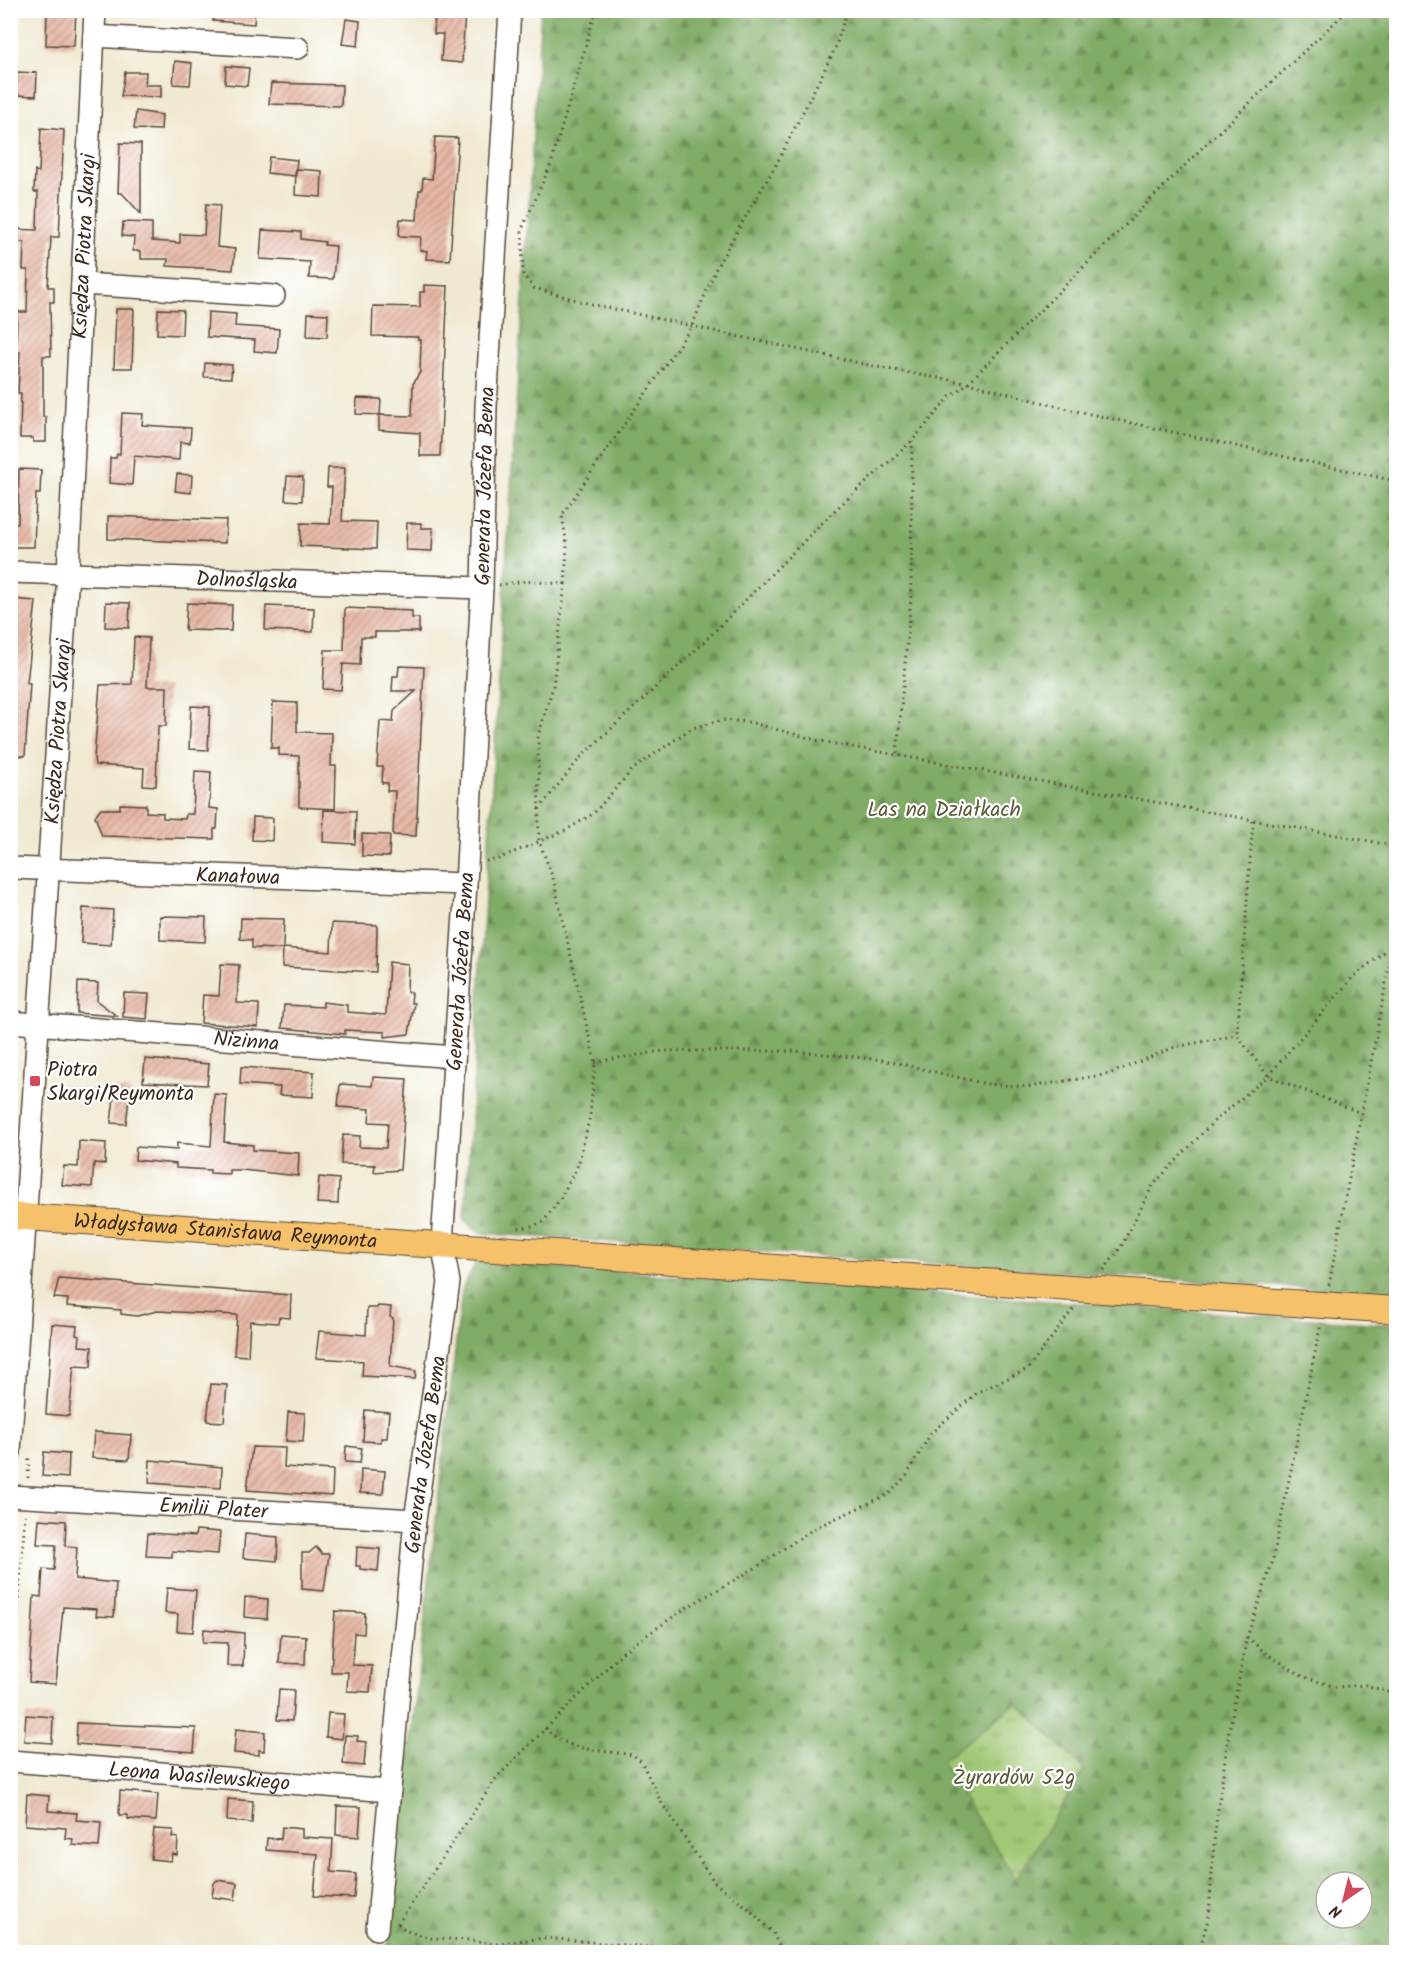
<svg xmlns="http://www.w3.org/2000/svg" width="1407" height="1963" font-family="Kalam,sans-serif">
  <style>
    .forest { fill: url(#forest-firs); stroke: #5e6b42; stroke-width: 1.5; fill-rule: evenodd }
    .park { fill: url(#park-tufts); stroke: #6e7949; stroke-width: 1.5 }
    .building { fill: url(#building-hatch) }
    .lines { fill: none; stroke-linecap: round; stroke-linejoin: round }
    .minor-casing { stroke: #564739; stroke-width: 24 }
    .major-casing { stroke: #564739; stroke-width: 28 }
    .path { stroke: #564739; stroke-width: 3; stroke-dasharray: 1.5 4.5; stroke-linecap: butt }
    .minor { stroke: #fff; stroke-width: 21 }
    .major { stroke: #f5c16b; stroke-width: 26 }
    .poi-dot { fill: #d1495b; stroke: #fff; stroke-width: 2 }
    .labels { text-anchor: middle; stroke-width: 4.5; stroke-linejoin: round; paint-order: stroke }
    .street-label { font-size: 21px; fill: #3b2a1e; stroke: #fff }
    .park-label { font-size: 21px; fill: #5a5938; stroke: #fff }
    .poi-label { font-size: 21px; fill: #3b2a1e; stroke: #fff; text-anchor: start }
  </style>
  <defs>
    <pattern id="forest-firs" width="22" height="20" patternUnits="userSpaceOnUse" patternTransform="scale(1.5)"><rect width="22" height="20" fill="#80ac66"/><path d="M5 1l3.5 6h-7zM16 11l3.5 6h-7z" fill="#6a8c53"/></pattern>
    <pattern id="park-tufts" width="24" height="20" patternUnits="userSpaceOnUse" patternTransform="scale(1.5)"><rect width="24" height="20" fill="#a1c874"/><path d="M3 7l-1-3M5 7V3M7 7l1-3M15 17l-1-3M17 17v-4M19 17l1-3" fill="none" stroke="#84a35f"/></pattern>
    <pattern id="building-hatch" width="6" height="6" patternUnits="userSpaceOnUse" patternTransform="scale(1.5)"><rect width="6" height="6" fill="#e7b7a5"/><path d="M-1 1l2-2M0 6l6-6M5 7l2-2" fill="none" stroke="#bc9586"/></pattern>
  </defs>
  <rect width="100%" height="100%" fill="#fff"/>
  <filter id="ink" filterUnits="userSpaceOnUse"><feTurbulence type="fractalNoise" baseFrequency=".0167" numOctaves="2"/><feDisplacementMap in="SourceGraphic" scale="12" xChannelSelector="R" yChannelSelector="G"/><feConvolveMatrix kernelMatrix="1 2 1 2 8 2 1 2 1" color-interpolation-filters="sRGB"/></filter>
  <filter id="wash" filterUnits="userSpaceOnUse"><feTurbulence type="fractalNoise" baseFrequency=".008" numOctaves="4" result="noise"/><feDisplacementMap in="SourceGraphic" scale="24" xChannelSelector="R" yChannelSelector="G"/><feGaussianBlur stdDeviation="1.35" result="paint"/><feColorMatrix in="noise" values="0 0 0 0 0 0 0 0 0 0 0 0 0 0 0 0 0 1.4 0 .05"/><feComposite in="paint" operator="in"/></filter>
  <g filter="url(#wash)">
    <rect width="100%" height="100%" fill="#f0e9d1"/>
    <g class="forest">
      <polygon points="541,11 1396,11 1396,1294 479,1233 465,1219"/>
      <path d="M476,1262l920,63v627h-1009l75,-662zM1326,1882h36v36h-36z"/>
    </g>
    <polygon class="park" points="1017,1703 1084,1770 1016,1880 941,1761"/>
    <g id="blocks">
      <g class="building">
        <polygon points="47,10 76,12 74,46 46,45"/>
        <polygon points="213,10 255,10 254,24 213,21"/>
        <polygon points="435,10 465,10 462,63 441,61 443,34 434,34"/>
        <polygon points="346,19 360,21 358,46 342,44"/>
        <polygon points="175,61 192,63 190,85 173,84"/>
        <polygon points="226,66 249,68 247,86 225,84"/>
        <polygon points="17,72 37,73 36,96 16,95"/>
        <polygon points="125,72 146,72 145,85 161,85 161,97 121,96"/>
        <polygon points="271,83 342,85 341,106 269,104"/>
        <polygon points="136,111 162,115 161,130 134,129"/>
        <polygon points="41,128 64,130 59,237 51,237 48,287 54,287 54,302 50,302 51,356 43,356 43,417 46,417 46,442 33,442 33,438 20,438 21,393 18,393 20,352 16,352 17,312 27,312 28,270 23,270 24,242 10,242 10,229 37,230 38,192 34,192 35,171 39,172"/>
        <polygon points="435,137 458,138 450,260 426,259 427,251 420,250 421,237 399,236 400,219 417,220 419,190 422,190 423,178 432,179"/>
        <polygon points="120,143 141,144 141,214 122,193 118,193"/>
        <polygon points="269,157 297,160 295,176 267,173"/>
        <polygon points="296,169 322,171 321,197 295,195"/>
        <polygon points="206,204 220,205 217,247 235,249 233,270 167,266 168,259 141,259 141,251 133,251 134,237 122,236 123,222 152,223 152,241 180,243 180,234 204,235"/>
        <polygon points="262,230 301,232 301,239 325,242 324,245 336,246 333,279 309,278 310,262 260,259"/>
        <polygon points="424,285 448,286 440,456 420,456 420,433 379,430 379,415 412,416 413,384 420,372 421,340 418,340 418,337 372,336 373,306 420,307 420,292 424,292"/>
        <polygon points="116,309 134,309 132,368 114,368"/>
        <polygon points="158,309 183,310 182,335 157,334"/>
        <polygon points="208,312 236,314 235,326 279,329 277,353 254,351 255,340 207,337"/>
        <polygon points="308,313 328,314 327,337 307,336"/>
        <polygon points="205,363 232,365 231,378 204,377"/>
        <polygon points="357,398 381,399 380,415 356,414"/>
        <polygon points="122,413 143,414 142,425 191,428 190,443 180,442 179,460 134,456 132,485 109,483 110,458 116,458 117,454 120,454"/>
        <polygon points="328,468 345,468 342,521 377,522 376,549 300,546 301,523 330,524 332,487 327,487"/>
        <polygon points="19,469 41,470 40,494 36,494 34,547 12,547 13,523 18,523"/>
        <polygon points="177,474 192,475 191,493 175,491"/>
        <polygon points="287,476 303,477 302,501 285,500"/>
        <polygon points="108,516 226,520 225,543 108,539"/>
        <polygon points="407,523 421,523 421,528 433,528 432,551 406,550"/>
        <polygon points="10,599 36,601 27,683 30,683 25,756 10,755"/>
        <polygon points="106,602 130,603 129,628 105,627"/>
        <polygon points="187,603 232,605 231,631 185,630"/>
        <polygon points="266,606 314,608 313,632 265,630"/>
        <polygon points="345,608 412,611 412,618 419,618 419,632 375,632 375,637 361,637 360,665 343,664 341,690 323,689 325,650 344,650"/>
        <polygon points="134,637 149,638 147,687 167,687 166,726 158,726 156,786 143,785 144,768 95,765 94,758 100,685 132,684"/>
        <polygon points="399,666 424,667 416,836 393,835 395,791 387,791 388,783 382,783 383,767 377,767 380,721 393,722 394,711 416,691 392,691 393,676 398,676"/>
        <polygon points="273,702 297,703 297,732 332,733 331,766 336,766 335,809 299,807 299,756 279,755 279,748 271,748"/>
        <polygon points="191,706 210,707 208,750 189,749"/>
        <polygon points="195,771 211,772 209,808 218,809 217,829 214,829 214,839 102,836 95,816 100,809 120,809 120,804 146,805 146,812 163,813 163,818 185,819 186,814 193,814"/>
        <polygon points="324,810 356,811 355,844 323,842"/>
        <polygon points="253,817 273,818 272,841 252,840"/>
        <polygon points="362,834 390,835 389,857 362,856"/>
        <polygon points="83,908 113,910 111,945 81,943"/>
        <polygon points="160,916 206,917 205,942 160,940"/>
        <polygon points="241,918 284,919 283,948 331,952 332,923 377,925 376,972 282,967 283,949 252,948 252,940 240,939"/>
        <polygon points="389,962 408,964 407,992 412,993 411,1003 414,1003 409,1034 385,1037 385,1032 345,1030 345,1034 282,1028 284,1005 323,1007 323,1002 347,1005 347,1012 386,1015"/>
        <polygon points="221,964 239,965 237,1003 259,1004 258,1027 201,1023 203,995 219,996"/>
        <polygon points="78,982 98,983 97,1001 117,1016 77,1013"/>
        <polygon points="124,993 149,994 147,1019 123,1017"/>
        <polygon points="145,1059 209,1064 207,1085 143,1082"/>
        <polygon points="241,1067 314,1072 313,1097 279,1095 280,1087 240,1084"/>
        <polygon points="373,1077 407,1079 400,1170 374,1172 375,1165 341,1164 343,1135 360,1136 359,1147 386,1148 388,1123 369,1122 370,1109 338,1107 340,1084 372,1086"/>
        <polygon points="115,1089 130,1091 126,1124 111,1123"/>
        <polygon points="214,1094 227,1095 224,1142 253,1145 253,1150 299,1153 298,1176 242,1170 229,1170 229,1174 210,1173 210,1170 176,1168 176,1164 135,1160 136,1147 177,1150 177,1143 211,1146"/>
        <polygon points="79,1141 106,1143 105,1164 94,1163 92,1187 62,1185 64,1166 78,1167"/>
        <polygon points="319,1177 339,1179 338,1204 317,1203"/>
        <polygon points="59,1278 291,1295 290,1318 279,1317 278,1323 250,1321 248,1356 234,1355 237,1315 157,1311 137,1316 121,1314 121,1310 67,1306 68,1299 54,1298"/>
        <polygon points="378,1306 391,1307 390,1317 393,1318 390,1366 416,1371 415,1379 362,1376 363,1361 316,1358 319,1331 366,1335 367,1308 377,1308"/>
        <polygon points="52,1324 77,1326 76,1335 80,1336 79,1346 92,1347 91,1367 74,1366 69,1416 46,1414"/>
        <polygon points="211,1384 227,1385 224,1422 207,1421"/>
        <polygon points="365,1410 389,1412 387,1438 381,1438 381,1442 363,1441"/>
        <polygon points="288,1412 305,1413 303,1442 286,1441"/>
        <polygon points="94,1432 131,1435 129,1460 92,1458"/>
        <polygon points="346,1446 362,1448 360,1463 345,1462"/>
        <polygon points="252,1447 285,1448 284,1467 333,1470 332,1496 247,1490"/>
        <polygon points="44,1452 69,1454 68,1478 42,1476"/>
        <polygon points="150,1460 222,1467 221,1488 149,1483"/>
        <polygon points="361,1469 385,1471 383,1494 360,1493"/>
        <polygon points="39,1519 66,1521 65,1546 77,1547 75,1579 116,1583 114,1617 96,1616 97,1609 63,1607 56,1684 29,1682 34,1596 41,1597 43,1569 54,1570 56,1545 37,1544"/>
        <polygon points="196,1530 220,1532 218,1554 172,1551 172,1557 146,1556 148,1533 195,1536"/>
        <polygon points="245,1534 278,1537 277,1561 243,1558"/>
        <polygon points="316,1547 322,1554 329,1554 324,1591 302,1589 302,1553 309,1553"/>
        <polygon points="357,1547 380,1549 378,1571 360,1569 360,1566 356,1566"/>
        <polygon points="167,1588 196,1590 193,1632 177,1631 178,1614 165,1613"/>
        <polygon points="245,1597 268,1599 267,1619 244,1617"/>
        <polygon points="335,1611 365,1613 364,1634 354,1633 352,1665 372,1666 370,1692 347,1691 348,1672 331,1672"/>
        <polygon points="204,1629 244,1633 243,1666 227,1666 228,1643 203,1642"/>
        <polygon points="281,1634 306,1636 305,1664 279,1663"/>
        <polygon points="279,1689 294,1690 292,1721 277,1720"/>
        <polygon points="328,1713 344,1714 342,1739 326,1737"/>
        <polygon points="26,1715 53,1717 52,1743 24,1741"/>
        <polygon points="77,1723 196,1728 194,1752 76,1744"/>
        <polygon points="236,1729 265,1732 264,1751 259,1750 259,1755 234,1753"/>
        <polygon points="345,1735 358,1736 357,1741 366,1742 364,1766 343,1764"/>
        <polygon points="120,1791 158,1794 156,1821 128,1819 128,1815 119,1815"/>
        <polygon points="27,1794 49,1796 48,1811 77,1813 76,1820 101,1822 99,1847 72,1845 73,1839 65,1838 66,1828 25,1825"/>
        <polygon points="228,1799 253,1801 252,1823 227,1821"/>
        <polygon points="337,1806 361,1807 359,1837 336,1835"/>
        <polygon points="282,1827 302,1829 302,1837 333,1839 331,1872 356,1874 354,1898 314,1896 318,1854 266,1850 267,1838 281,1839"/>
        <polygon points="154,1829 173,1830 172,1837 178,1838 177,1855 172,1854 171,1861 151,1859"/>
        <polygon points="217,1880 237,1883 235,1900 212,1897 214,1883"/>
      </g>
    </g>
  </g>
  <g filter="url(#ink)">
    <use href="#blocks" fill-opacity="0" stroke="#564739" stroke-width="1.5"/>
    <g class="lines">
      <g class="minor-casing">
        <g id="minor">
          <polyline points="94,36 298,48"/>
          <polyline points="82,284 274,296"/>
          <path id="s1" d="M10,572l472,16"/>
          <path id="s2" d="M10,868l456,16"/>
          <path id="s3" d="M10,1022l444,35"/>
          <path id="s4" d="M10,1452l58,-879 27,-563"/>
          <path id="s5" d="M10,1496l405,24"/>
          <path id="s6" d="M10,1761l380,30"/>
          <path id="s7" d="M377,1929l38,-409 34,-238 -7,-39 24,-359 16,-296 4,-181 24,-397"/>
        </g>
      </g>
      <g class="major-casing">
        <g id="major">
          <path id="s8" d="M10,1216l1386,94"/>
        </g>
      </g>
      <g class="path">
        <polyline points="596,10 551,164 522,229 523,275 534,288 591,304 887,369 968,383 1072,410 1396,481"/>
        <polyline points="565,584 567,545 562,515 692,326 717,266 777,163 835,49 847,10"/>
        <polyline points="499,585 525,581 565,584 553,687 538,736 539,841 553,878 595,1062 590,1116 578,1165 560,1199 543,1222 529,1227 516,1228"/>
        <polyline points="897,753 911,597 912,441"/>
        <polyline points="539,809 580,758 701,645 834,511 912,441 950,397 968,383 1206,144 1348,10"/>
        <polyline points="1253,821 1237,1035 1268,1076 1361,1113"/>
        <polyline points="486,861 498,859 566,830 593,814 633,769 692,728 723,720 749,722 820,741 1396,846"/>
        <polyline points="595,1062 662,1051 792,1051 884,1060 987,1084 1028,1087 1109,1074 1175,1047 1237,1035"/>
        <polyline points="1104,1270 1121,1247 1153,1185 1213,1122 1268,1076 1353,977 1393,945"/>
        <polyline points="1329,1285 1396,930"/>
        <polyline points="28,1478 29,1455"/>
        <polyline points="1247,1637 1264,1652 1304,1677 1336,1687 1365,1685 1396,1694"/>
        <polyline points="10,1719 25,1515"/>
        <path d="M545,1728c22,24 57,22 88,27l8,6 20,41 54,81 32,24 26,26 9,19"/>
        <polyline points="398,1924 497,1777 625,1650 686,1608 755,1568 815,1528 889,1494 907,1475 931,1433 978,1392 1028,1369 1074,1308"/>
        <polyline points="398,1924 407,1931 431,1938 469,1940 492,1944 545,1938 706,1952"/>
        <polyline points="1199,1952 1209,1915 1215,1831 1229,1731 1247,1637 1272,1563 1321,1323"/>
      </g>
      <use href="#minor" class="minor"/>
      <use href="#major" class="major"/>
    </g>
  </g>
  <rect class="poi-dot" x="29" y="1075" width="12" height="12" rx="3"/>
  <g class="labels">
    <g class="street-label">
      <text dy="7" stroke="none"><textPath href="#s4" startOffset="1208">Księdza Piotra Skargi</textPath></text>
      <text dy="7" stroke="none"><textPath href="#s7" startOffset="1449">Generała Józefa Bema</textPath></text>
      <text dy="7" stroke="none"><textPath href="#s1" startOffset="237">Dolnośląska</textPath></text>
      <text dy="7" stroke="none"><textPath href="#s4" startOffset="722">Księdza Piotra Skargi</textPath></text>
      <text dy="7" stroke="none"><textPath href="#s2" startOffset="228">Kanałowa</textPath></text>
      <text dy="7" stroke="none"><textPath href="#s7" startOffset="963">Generała Józefa Bema</textPath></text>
      <text dy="7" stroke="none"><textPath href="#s3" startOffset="237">Nizinna</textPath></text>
      <text dy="7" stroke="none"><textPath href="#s8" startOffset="216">Władysława Stanisława Reymonta</textPath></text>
      <text dy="7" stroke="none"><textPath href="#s7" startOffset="477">Generała Józefa Bema</textPath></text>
      <text dy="7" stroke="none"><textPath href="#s5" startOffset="204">Emilii Plater</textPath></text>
      <text dy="7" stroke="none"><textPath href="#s6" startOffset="190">Leona Wasilewskiego</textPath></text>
    </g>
    <g class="park-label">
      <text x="944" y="816">Las na Działkach</text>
      <text x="1014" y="1784">Żyrardów 52g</text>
    </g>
    <g class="poi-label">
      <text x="47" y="1076">Piotra<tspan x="47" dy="24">Skargi/Reymonta</tspan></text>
    </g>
  </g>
  <rect width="1407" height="1963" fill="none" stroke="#fff" stroke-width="36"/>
  <g transform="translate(1344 1900) rotate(215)"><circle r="28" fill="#ffffff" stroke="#b1aaa5" stroke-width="1.5"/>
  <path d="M0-4.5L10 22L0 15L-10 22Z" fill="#d1495b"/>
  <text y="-9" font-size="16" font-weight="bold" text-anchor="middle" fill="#3b2a1e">N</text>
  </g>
</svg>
